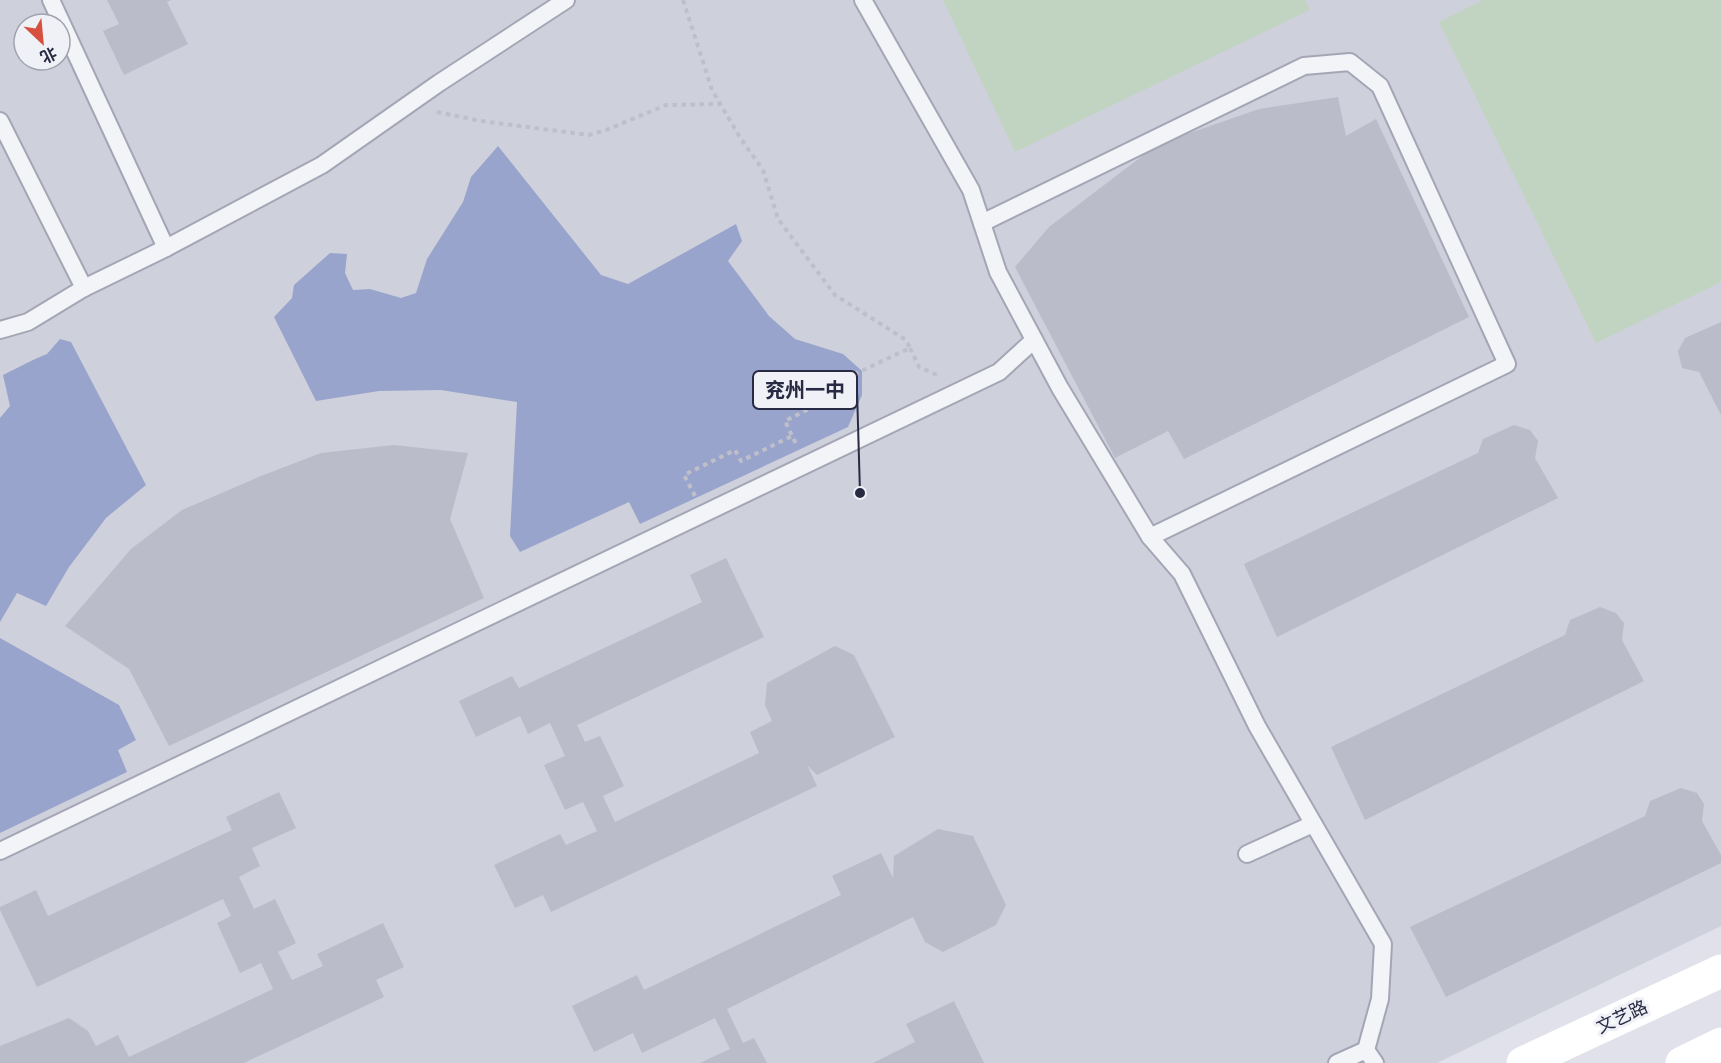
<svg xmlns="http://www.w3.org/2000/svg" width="1721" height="1063" font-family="'PT Sans','Noto Sans SC',sans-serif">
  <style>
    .built { fill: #ced0dc; fill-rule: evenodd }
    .green { fill: #c1d4c1 }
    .water { fill: #99a4cc }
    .building { fill: #babcca }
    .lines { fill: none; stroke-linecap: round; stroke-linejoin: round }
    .lane-casing { stroke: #a5a6b5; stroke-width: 20 }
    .path { stroke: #bebfc9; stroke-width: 4; stroke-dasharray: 4.5 4.5; stroke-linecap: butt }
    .lane { stroke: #f3f4f8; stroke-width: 16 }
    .secondary { stroke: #fff; stroke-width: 33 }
    .labels { text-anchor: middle; stroke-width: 6; stroke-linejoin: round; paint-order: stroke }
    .street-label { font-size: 18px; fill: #282a43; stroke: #f0f1f7 }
    .leader { fill: none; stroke: #282a43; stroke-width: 2 }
    .callout-dot { fill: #282a43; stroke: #f0f1f7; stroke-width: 2 }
    .callout { fill: #f0f1f7; stroke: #282a43; stroke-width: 2 }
    .callout-label { font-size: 20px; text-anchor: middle; font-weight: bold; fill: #282a43 }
  </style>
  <rect width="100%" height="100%" fill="#e0e1ea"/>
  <path class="built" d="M0,0h1721v926l-284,137h-1437zM24,24h36v36h-36z"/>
  <g class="green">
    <polygon points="943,0 1305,0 1310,10 1015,152"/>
    <polygon points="1483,0 1721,0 1721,282 1596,343 1439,22"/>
  </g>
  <g class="water">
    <polygon points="498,146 601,275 628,284 736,224 742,241 728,261 769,316 795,339 843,354 862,371 862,395 848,427 640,524 629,502 520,552 510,536 517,402 441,390 379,391 316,401 274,317 292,298 294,285 330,253 347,254 345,273 353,290 370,289 401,298 416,293 427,259 463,202 471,177"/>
    <polygon points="60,339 71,342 146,485 106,518 69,567 46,606 17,593 0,622 0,418 10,406 3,375 35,359 47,354"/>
    <polygon points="0,638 119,705 136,740 118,750 127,772 0,833"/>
  </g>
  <g class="building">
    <polygon points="107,0 171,0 167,2 188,44 124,75 103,31 119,24"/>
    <polygon points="1338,97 1346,136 1376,119 1469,317 1184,459 1168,431 1115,458 1015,267 1049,227 1158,144 1259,109"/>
    <polygon points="1721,322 1721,415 1699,372 1682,368 1678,351 1685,338"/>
    <polygon points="1514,425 1530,430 1538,441 1535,458 1558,498 1277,637 1244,564 1478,453 1483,439"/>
    <polygon points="394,445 468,453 450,519 484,598 169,746 129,669 65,626 131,549 182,510 261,476 321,453"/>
    <polygon points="726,558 764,637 577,725 585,742 600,736 624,786 603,796 615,822 759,753 750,732 772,721 765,705 767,683 835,646 854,655 895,737 817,775 807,765 817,786 551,912 543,895 515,908 494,865 560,834 566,845 597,831 583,802 565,810 544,765 565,756 550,723 528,734 520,716 476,737 459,701 512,676 519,688 702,602 690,575"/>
    <polygon points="1600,607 1616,613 1624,623 1622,640 1644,681 1365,820 1331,747 1565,635 1570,620"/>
    <polygon points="1681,788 1697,793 1704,804 1702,821 1721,855 1721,863 1446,997 1410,927 1645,816 1650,801"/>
    <polygon points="279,792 296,828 252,848 260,866 239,877 254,909 275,899 296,943 278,952 292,980 323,966 317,954 383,923 404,967 376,980 384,997 244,1063 0,1063 0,1046 69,1018 88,1031 96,1046 118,1035 129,1057 273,989 261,963 240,973 217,923 231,916 223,899 37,987 0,910 0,907 36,890 48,916 232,830 226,817"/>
    <polygon points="938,829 973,836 1006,905 996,925 943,952 925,942 913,917 727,1009 743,1043 754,1038 767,1063 700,1063 730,1049 715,1018 642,1053 633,1033 594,1052 572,1006 637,975 644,990 841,895 832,876 881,853 893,878 894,856"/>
    <polygon points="954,1001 984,1063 873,1063 915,1042 906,1024"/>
  </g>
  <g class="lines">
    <g class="lane-casing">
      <g id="lane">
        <polyline points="51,0 166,248"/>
        <polyline points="863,0 971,190 998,272 1060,388 1150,537 1182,574 1257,726 1383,944 1380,999 1366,1050 1337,1063"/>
        <polyline points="0,121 84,288"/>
        <polyline points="982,223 1304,66 1350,62 1380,86 1507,364 1150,537"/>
        <polyline points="0,330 28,322 84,288 166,248 322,165 439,83 566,0"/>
        <polyline points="0,851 999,372 1034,340"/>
        <polyline points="1247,854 1313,824"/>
        <polyline points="1366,1050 1375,1063"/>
      </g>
    </g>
    <g class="path">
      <polyline points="683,0 712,90 741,139 763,170 778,219 835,295 906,340 910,348 840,381 844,391 785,421 797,446"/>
      <polyline points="437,112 481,121 589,135 609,129 666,105 719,104"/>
      <polyline points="910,348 919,367 935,374 937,379"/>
      <polyline points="695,496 684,475 735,450 741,461 792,436"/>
    </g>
    <use href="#lane" class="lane"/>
    <g class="secondary">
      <polyline points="1523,1063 1721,971"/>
      <polyline points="1682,1063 1721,1044"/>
    </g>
  </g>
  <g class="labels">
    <g class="street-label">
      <text transform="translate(1622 1017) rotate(-25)" y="6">文艺路</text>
    </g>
  </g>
  <path class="leader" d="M860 493L857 390"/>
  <circle class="callout-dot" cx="860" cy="493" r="6"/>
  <rect class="callout" x="753" y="371" width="104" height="38" rx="6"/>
  <g class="callout-label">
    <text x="805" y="397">兖州一中</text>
  </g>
  <g transform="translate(42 42) rotate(154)"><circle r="28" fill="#f0f1f7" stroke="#a0a1af" stroke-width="1.5"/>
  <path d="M0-4.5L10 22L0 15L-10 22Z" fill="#d74f3e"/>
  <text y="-9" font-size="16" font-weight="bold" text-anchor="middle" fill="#282a43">北</text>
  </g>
</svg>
